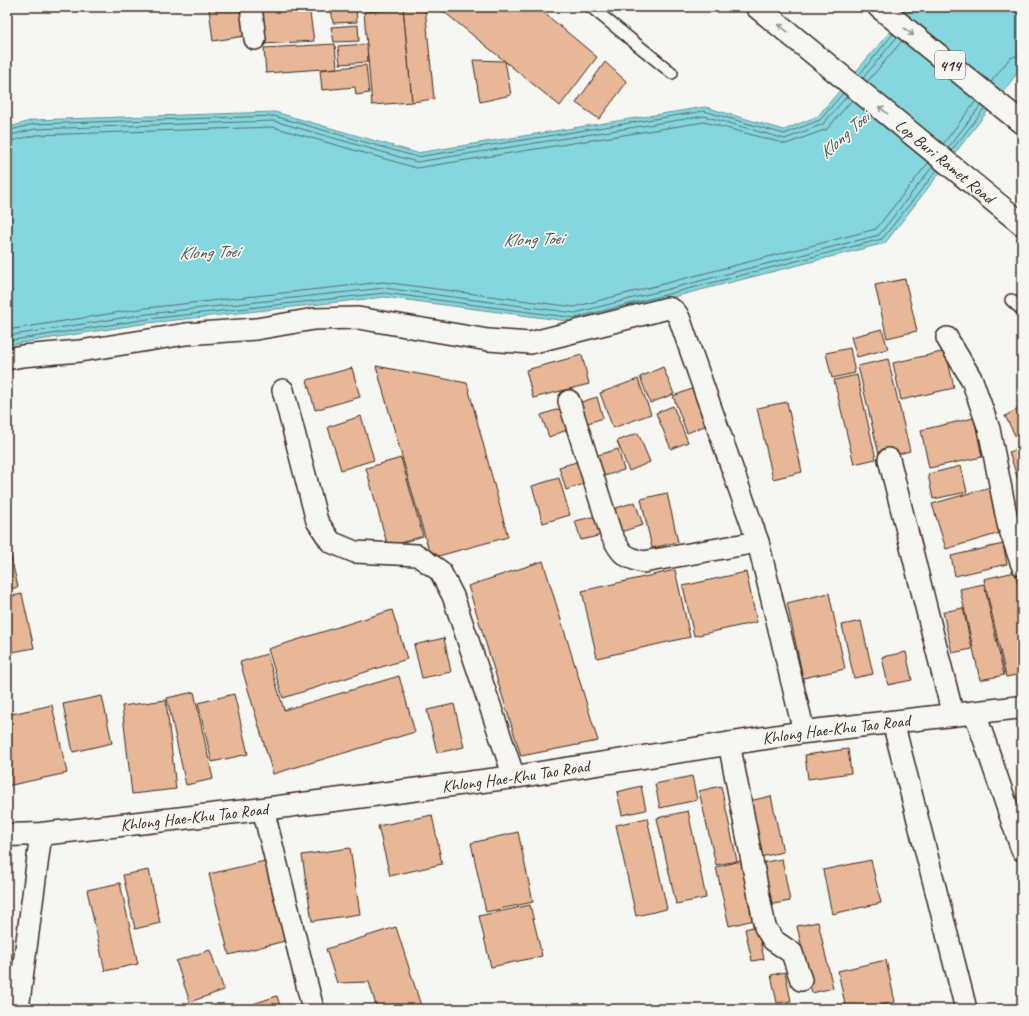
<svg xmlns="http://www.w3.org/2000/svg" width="1029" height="1016" font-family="Caveat,sans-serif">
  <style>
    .water { fill: #85d6df; stroke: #679192 }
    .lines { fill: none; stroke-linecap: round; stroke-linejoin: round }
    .shore { stroke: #596f6b; stroke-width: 1 }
    .building { fill: #e7b798; stroke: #3b2a1e }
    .lane-casing { stroke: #3b2a1e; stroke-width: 14 }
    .street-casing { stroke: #3b2a1e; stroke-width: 24 }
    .secondary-casing { stroke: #3b2a1e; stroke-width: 25 }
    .primary-casing { stroke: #3b2a1e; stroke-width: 25 }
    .lane { stroke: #f6f6f2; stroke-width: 11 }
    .street { stroke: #f6f6f2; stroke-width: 21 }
    .secondary { stroke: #f6f6f2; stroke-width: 22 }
    .primary { stroke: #f6f6f2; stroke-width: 22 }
    .oneway { stroke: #989088 }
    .labels { text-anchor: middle; stroke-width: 3.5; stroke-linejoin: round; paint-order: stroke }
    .shield { fill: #f6f6f2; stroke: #73675e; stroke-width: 1 }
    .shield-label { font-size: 16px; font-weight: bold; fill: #3b2a1e }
    .street-label { font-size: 17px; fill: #3b2a1e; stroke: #f6f6f2 }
    .water-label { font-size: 18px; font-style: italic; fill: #4e554e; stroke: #f6f6f2 }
  </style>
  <rect width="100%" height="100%" fill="#f6f6f2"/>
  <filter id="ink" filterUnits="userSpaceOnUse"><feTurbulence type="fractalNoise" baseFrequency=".025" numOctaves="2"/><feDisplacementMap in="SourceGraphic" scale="8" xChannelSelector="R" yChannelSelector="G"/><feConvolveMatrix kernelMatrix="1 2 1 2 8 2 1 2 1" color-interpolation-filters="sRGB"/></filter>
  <g filter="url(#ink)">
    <polygon class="water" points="911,7 1022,7 1022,67 885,243 575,322 384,297 148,323 7,345 7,128 33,120 275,112 417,153 705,107 784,130 818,116"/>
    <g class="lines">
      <g class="shore">
        <polyline points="859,75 893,34"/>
        <polyline points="863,78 897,37"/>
        <polyline points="867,82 902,41"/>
        <polyline points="991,82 1010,58 1022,54"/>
        <polyline points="7,131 34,124 274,116 417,157 704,111 784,134 820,120 843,93"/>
        <polyline points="7,136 35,129 274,121 417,162 704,116 785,139 823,124 847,96"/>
        <polyline points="7,142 36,135 273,127 417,168 704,122 786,144 827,129 852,100"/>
        <polyline points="943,144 976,101"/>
        <polyline points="948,148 981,105"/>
        <polyline points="951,151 985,108"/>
        <polyline points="7,330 146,308 383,282 574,307 876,229 928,163"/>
        <polyline points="7,336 147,314 384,288 575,313 879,235 933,166"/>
        <polyline points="7,341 148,319 384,293 575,318 882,239 937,170"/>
      </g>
    </g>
    <g class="building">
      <polygon points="226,7 241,7 245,36 213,41 209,9"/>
      <polygon points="259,7 309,7 314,41 263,44"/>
      <polygon points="331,7 356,7 357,22 333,23"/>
      <polygon points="401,7 425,7 434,99 412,102 403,8"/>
      <polygon points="438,7 537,7 597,57 560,106"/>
      <polygon points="403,8 412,102 372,105 364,12"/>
      <polygon points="358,25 359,41 334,42 331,27"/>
      <polygon points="335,44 337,68 266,73 264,48"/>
      <polygon points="367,44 368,62 340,64 338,46"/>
      <polygon points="473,60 505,61 511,95 480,102"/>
      <polygon points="605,62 627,82 599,119 576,103"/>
      <polygon points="366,65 369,93 356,95 355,87 322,90 320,70"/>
      <polygon points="905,279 917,331 887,338 875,285"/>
      <polygon points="882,329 888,349 857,357 851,337"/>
      <polygon points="850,348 855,373 832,378 826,353"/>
      <polygon points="946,351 954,388 901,400 893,363"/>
      <polygon points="582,355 589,384 533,398 526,370"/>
      <polygon points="888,359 910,451 880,459 858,366"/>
      <polygon points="376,366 467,383 508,537 431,558"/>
      <polygon points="663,367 674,394 650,403 640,377"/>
      <polygon points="352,368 360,397 315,410 307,380"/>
      <polygon points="857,375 876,459 854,464 834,380"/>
      <polygon points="638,379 651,414 613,428 600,393"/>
      <polygon points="692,389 707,425 687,433 673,396"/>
      <polygon points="597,397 603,418 582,425 575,404"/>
      <polygon points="787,402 802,472 773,479 757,408"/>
      <polygon points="673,406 688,442 671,449 656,413"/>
      <polygon points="1022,407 1022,447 1021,447 1005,416"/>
      <polygon points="562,408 569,429 549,437 541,415"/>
      <polygon points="361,416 374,460 341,470 328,427"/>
      <polygon points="974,418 982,457 929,468 921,430"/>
      <polygon points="638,433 650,462 629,471 617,441"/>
      <polygon points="1022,448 1022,492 1009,452"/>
      <polygon points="618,449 624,470 601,477 595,456"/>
      <polygon points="401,458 423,536 388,547 366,468"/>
      <polygon points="580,461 587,483 566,490 559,467"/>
      <polygon points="961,466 967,492 933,499 928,474"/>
      <polygon points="559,478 570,515 543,523 532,486"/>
      <polygon points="994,486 1007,531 946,549 932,504"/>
      <polygon points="667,493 678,542 652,548 641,499"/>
      <polygon points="635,502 643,525 620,532 613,509"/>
      <polygon points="596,516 602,535 581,540 575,521"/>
      <polygon points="1022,516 1022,541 1015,518"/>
      <polygon points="7,540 18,587 7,590"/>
      <polygon points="1003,544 1007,564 955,576 951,556"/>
      <polygon points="543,561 598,741 521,756 468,586"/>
      <polygon points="675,570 690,637 597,658 582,591"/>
      <polygon points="746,572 757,622 694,636 683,586"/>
      <polygon points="1015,572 1022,602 1022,674 1006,677 984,579"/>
      <polygon points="984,584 1004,675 980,680 960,589"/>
      <polygon points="829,593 845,669 803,678 787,603"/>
      <polygon points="22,594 34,648 7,653 7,597"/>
      <polygon points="963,608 972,649 952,653 943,612"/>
      <polygon points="392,610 407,659 283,698 268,649"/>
      <polygon points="861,621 873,674 854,678 842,625"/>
      <polygon points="444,638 451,672 422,678 414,645"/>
      <polygon points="906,652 912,680 888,685 882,657"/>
      <polygon points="267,654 284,710 399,676 415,732 273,774 240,662"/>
      <polygon points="194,692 213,779 186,785 167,698"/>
      <polygon points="234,694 248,754 212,762 198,703"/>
      <polygon points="102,696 112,743 73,752 63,704"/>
      <polygon points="166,700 176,789 132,794 122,706"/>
      <polygon points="454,704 464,747 437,753 427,710"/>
      <polygon points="52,705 67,773 7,786 7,715"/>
      <polygon points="848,749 851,773 808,779 805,755"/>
      <polygon points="692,776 697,800 660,808 655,784"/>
      <polygon points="641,786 646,810 622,815 617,792"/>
      <polygon points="721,786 737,861 716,865 699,791"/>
      <polygon points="771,796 783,852 760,857 749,801"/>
      <polygon points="688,811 706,898 676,904 657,818"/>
      <polygon points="432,815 442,864 390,876 378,826"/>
      <polygon points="647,818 667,909 636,916 616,825"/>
      <polygon points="518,832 533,902 486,912 471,843"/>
      <polygon points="350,848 360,914 312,921 302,855"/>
      <polygon points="782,859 790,901 768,905 760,863"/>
      <polygon points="745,860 758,919 729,926 716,867"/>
      <polygon points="871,860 881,903 832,914 823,870"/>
      <polygon points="265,861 285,941 229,955 209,874"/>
      <polygon points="149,870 160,923 135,929 123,875"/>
      <polygon points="120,883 138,964 105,971 87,890"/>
      <polygon points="530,905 542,956 491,967 479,916"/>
      <polygon points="818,922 833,988 812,993 797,926"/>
      <polygon points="757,926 764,959 752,961 745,929"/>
      <polygon points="396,927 422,1009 377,1009 369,982 337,983 326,949"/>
      <polygon points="210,950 224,990 190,1002 176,961"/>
      <polygon points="886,960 895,1002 865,1009 846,1009 838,971"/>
      <polygon points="785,972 791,1001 777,1003 771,975"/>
      <polygon points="277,996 281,1009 238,1009"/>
    </g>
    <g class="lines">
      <g class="lane-casing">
        <g id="lane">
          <polyline points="591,7 672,73"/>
          <polyline points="1011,300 1022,310"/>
        </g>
      </g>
      <g class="street-casing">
        <g id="street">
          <polyline points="251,7 255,39"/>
          <polyline points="947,338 972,380 989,429 1008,524 1022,565"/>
          <path d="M7,359l15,-3 58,-5 106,-17 70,-5 58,-10 44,-1 130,22 42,3 138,-35c10,2 12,12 15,21l75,213 46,190"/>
          <polyline points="283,390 317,521 331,542 355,552 417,555 440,571 453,596 514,777"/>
          <path d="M569,401l42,133c9,18 12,23 32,28l115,-20"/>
          <polyline points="889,459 953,715"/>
          <polyline points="975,713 1022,850"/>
          <polyline points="893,722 966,1009"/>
          <polyline points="729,743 765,927 773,940 792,953 801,980"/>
          <polyline points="263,809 313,1009"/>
          <polyline points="18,1009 41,834"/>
        </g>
      </g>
      <g class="secondary-casing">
        <g id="secondary">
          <path id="s1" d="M7,835l34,-1 222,-25 251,-32 290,-45 218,-25"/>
        </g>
      </g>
      <g class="primary-casing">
        <g id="primary">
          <path id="s2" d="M757,7l265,217"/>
          <polyline points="879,7 1022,123"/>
        </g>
      </g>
      <use href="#lane" class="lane"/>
      <use href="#street" class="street"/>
      <use href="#secondary" class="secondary"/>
      <use href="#primary" class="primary"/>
    </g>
    <defs><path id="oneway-shaft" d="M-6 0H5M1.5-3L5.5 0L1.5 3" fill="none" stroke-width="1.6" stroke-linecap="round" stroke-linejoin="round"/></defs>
    <g class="oneway">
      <use href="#oneway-shaft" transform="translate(783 28) rotate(-141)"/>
      <use href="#oneway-shaft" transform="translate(909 32) rotate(39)"/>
      <use href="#oneway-shaft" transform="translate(883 110) rotate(-141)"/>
    </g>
  </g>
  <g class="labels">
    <rect class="shield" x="935" y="51" width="30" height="28" rx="3"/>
    <g class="shield-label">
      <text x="950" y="71">414</text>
    </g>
    <g class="street-label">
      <text dy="6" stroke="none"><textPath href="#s2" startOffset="243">Lop Buri Ramet Road</textPath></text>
      <text dy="6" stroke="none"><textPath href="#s1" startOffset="836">Khlong Hae-Khu Tao Road</textPath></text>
      <text dy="6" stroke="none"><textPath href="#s1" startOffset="512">Khlong Hae-Khu Tao Road</textPath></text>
      <text dy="6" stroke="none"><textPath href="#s1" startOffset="188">Khlong Hae-Khu Tao Road</textPath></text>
    </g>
    <g class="water-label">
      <text transform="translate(844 135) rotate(-42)" y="6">Klong Toei</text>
      <text transform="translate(533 239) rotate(-2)" y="6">Klong Toei</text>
      <text transform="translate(209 252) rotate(-2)" y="6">Klong Toei</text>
    </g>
  </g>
  <rect width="1029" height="1016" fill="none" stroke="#f6f6f2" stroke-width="24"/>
  <rect x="12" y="12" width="1005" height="992" fill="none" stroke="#3b2a1e" stroke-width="1.5" filter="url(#ink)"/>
</svg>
